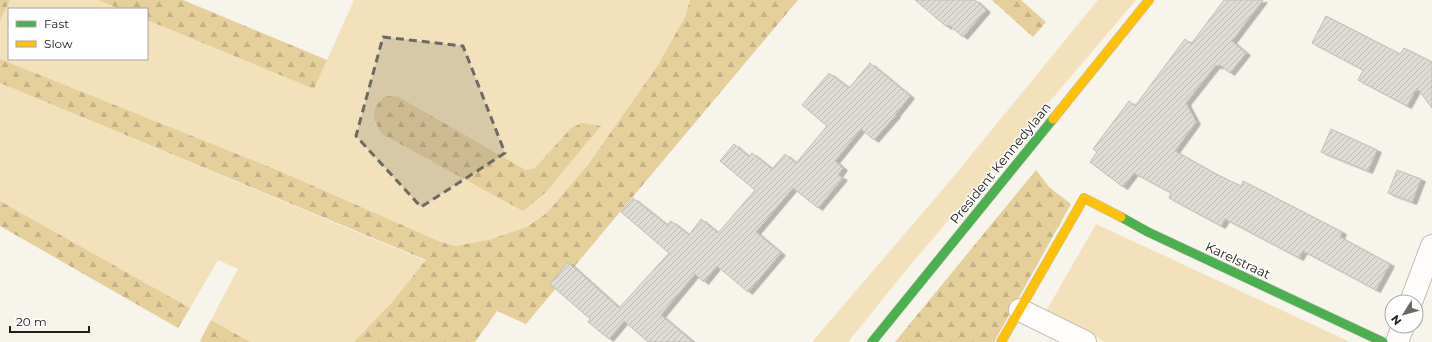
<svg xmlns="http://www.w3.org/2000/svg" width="1432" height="342" font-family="Montserrat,sans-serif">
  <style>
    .grass { fill: #f2e1ba; fill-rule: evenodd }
    .forest { fill: url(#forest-firs) }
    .building { fill: url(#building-hatch); stroke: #c1bfb8; filter: url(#shadow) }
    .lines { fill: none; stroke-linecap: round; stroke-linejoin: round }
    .street-casing { stroke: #c2bfb9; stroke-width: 24 }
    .fast-casing { stroke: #c2bfb9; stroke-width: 10 }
    .slow-casing { stroke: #c2bfb9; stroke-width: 10 }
    .street { stroke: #fefdfc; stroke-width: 22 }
    .fast { stroke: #4caf50; stroke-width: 9 }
    .slow { stroke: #ffc107; stroke-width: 9 }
    .marked { fill: #6d6a64; fill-opacity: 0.2; stroke: #6d6a64; stroke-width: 3; stroke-dasharray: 8 5; stroke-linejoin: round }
    .labels { text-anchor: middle; stroke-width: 3; stroke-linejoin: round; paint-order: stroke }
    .street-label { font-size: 13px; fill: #22201b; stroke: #fff }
  </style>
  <defs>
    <pattern id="forest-firs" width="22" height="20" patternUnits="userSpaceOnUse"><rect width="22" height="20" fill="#e5cf9b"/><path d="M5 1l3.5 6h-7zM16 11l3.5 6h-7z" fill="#c4b185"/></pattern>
    <pattern id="building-hatch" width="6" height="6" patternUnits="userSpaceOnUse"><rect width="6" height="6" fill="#dfdcd5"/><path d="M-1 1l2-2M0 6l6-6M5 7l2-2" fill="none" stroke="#bfbcb6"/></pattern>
    <filter id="shadow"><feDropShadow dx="4.5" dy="2.5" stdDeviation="0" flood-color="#0004"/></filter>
  </defs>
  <rect width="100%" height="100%" fill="#f7f4ec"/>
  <g class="grass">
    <path d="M10,0h88l22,9h-111v50h138v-39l167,69 40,-89h336l-5,17 -27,48 -71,101 -40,48 -20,13 -39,13 -33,6 -14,-4 -164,-72 -277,-111v-38zM399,97l127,73 9,-2 36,-40 27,2 -52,62 -23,18 -141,-76 -7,-10z"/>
    <polygon points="1098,0 1136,0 907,269 848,342 812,342 944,188"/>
    <polygon points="0,83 426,261 393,301 354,342 250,342 211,320 238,269 218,260 190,308 0,201"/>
    <polygon points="1096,224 1350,342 1105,342 1045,313"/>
  </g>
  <g class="forest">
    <polygon points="0,0 10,0 0,21"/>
    <polygon points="98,0 183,0 327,60 314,89 147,20 147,9 120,9"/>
    <polygon points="690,0 798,0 526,324 497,311 475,342 354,342 393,301 426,260 0,83 0,59 277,170 441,242 455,246 488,240 527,227 547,213 587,166 658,65 685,17"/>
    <polygon points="992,0 1021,0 1046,22 1033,37"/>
    <path d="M386,96l13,1 127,73 9,-2 36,-40 11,-5 19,3 -55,66 -23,19 -141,-77c-11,-15 -11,-27 4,-38z"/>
    <polygon points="1036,170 1049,187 1071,204 994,342 895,342"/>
    <polygon points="0,201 190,308 178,328 0,226"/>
    <polygon points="211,320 250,342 203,342 200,341"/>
  </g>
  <g class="building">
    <polygon points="915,0 975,0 986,10 963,37 949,25 947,27"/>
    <polygon points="1224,0 1263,0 1232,41 1246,53 1230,73 1220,65 1218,67 1216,65 1186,103 1196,122 1175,151 1216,174 1241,186 1243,181 1342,232 1340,237 1390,264 1376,290 1303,251 1299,258 1225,219 1221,226 1169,198 1171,193 1134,173 1123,187 1090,162 1097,152 1093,149 1129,101 1135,106 1185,39 1191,44"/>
    <polygon points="1326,16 1400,54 1404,48 1432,62 1432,108 1417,88 1407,106 1358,80 1363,70 1312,43"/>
    <polygon points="870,63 910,96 895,115 896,115 874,140 861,129 835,161 843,168 838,175 843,178 818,208 793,188 756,232 781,253 748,292 717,266 704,282 695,274 661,315 693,342 648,342 624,321 609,339 588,322 590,319 550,284 568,262 619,308 669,253 621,212 633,198 667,225 671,221 689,235 701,219 718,233 755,190 720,161 734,144 749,157 752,153 772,169 785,154 796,163 827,126 802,105 829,73 849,88"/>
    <polygon points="1331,129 1377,150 1368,171 1321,152"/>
    <polygon points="1397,170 1421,179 1412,202 1388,193"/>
  </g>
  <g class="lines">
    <g class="street-casing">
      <g id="street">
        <polyline points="1411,302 1432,246"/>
        <polyline points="1020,310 1085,342"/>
        <polyline points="1397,342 1403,326"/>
      </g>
    </g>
    <g class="fast-casing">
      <g id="fast">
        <polyline points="1121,217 1148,232 1383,342"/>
        <polyline points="872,342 1053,119"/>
      </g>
    </g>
    <g class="slow-casing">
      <g id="slow">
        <polyline points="1053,119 1149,0"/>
        <polyline points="1001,342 1084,198 1121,217"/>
      </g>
    </g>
    <use href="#street" class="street"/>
    <use href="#fast" class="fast"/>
    <use href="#slow" class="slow"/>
  </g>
  <path class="marked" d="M383,37l80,9 42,107 -84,54 -65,-71z"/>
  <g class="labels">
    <g class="street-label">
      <text transform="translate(1000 163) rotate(-51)" y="5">President Kennedylaan</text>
      <text transform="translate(1238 260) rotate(25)" y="5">Karelstraat</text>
    </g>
  </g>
  <rect x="8" y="8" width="140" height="52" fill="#ffffff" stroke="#a7a6a4"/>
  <rect x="16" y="21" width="20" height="6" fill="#4caf50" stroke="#a7a6a4"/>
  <text x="44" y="28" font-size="12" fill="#22201b">Fast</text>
  <rect x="16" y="41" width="20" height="6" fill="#ffc107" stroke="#a7a6a4"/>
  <text x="44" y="48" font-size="12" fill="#22201b">Slow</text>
  <g transform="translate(1404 314) rotate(233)"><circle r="19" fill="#ffffff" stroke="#a7a6a4"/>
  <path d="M0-3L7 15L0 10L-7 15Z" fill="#6d6a64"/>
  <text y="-6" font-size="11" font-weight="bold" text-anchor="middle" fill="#22201b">N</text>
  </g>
  <path d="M10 326v6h79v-6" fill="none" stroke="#22201b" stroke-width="2"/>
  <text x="16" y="326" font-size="12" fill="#22201b" stroke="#ffffff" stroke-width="3" paint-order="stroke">20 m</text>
</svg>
